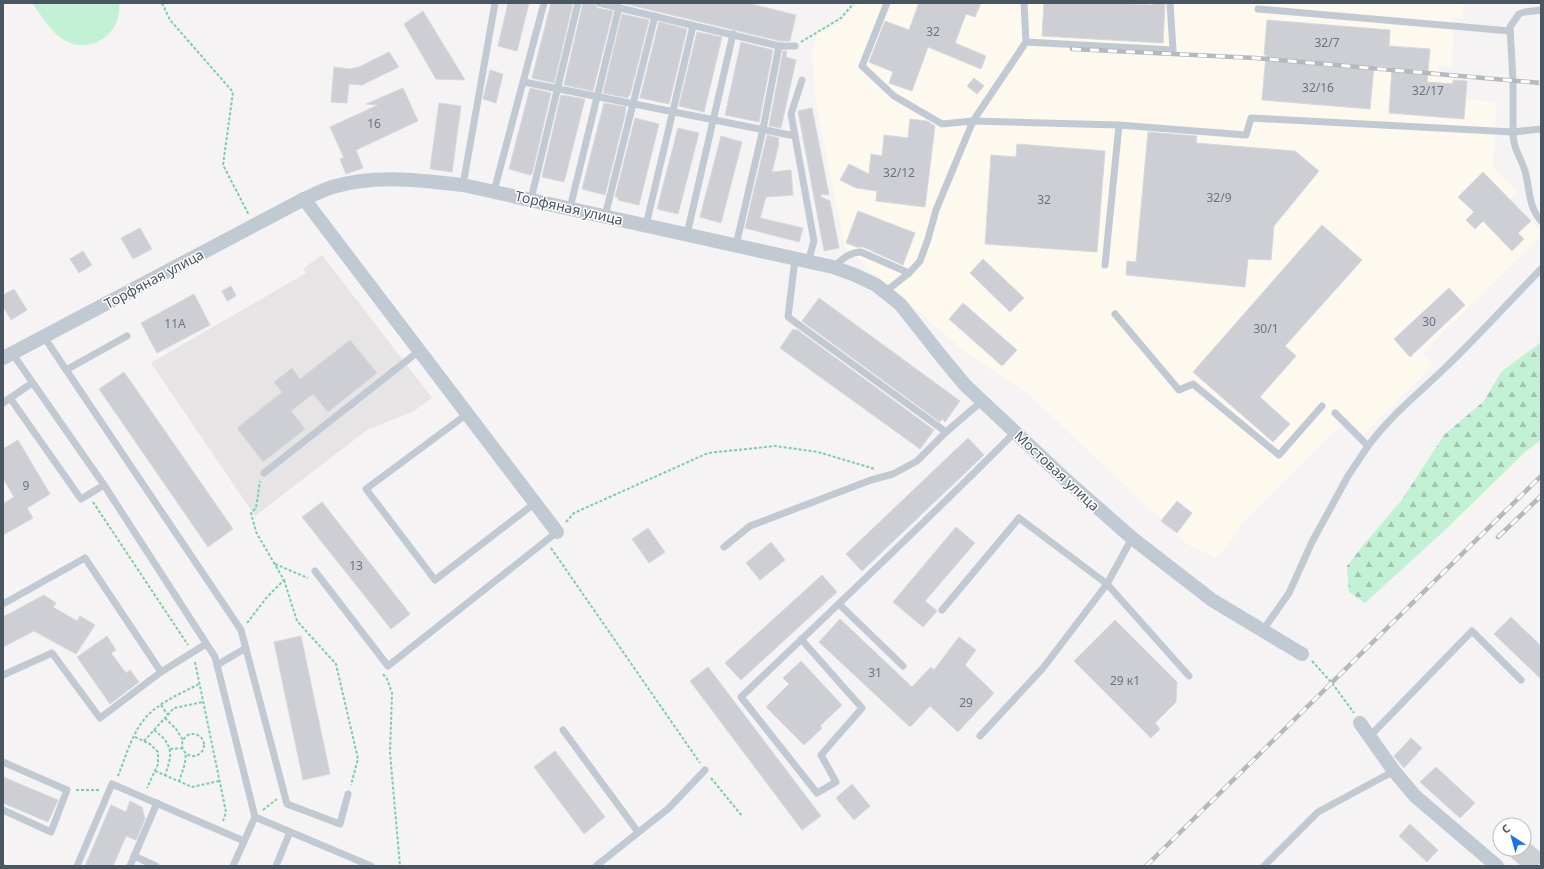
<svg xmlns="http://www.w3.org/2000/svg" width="1544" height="869" font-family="'Noto Sans',sans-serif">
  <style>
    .commercial { fill: #fdf9ef }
    .education { fill: #e6e4e5 }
    .forest { fill: url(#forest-firs) }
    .pitch { fill: #c3f1d5 }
    .building { fill: #cdcfd5; stroke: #d7d9de }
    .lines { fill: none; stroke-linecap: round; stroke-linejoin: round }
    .path { stroke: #7ad0a6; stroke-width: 2; stroke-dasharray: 3 2; stroke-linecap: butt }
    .service { stroke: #c1cad2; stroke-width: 7 }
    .minor { stroke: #c1cad2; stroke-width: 14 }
    .rail-casing { stroke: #b5b8bd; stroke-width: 4.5 }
    .rail { stroke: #fff; stroke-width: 3; stroke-dasharray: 9; stroke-linecap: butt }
    .labels { text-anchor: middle; stroke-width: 3; stroke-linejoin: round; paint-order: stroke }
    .number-label { font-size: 12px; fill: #6b747e }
    .street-label { font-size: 14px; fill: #4a5661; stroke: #fff }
  </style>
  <defs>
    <pattern id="forest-firs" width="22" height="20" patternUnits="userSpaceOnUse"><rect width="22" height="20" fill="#c3f1d5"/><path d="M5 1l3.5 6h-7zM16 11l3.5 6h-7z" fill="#a0c6b0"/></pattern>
  </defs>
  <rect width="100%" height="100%" fill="#f5f3f3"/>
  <polygon class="commercial" points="858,3 1463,3 1463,19 1453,18 1452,67 1439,66 1438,78 1467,81 1465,99 1497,102 1493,167 1517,192 1510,200 1541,231 1541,236 1422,353 1434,365 1363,435 1347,419 1233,534 1234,537 1217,558 1187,544 1026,392 964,351 845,248 816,104 812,55 817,32 839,23"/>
  <polygon class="education" points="322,255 432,398 414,411 367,430 255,516 151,363 306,273 303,269"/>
  <polygon class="forest" points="1541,342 1541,440 1526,451 1444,531 1365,603 1349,592 1347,566 1365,543 1401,501 1444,435 1484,401 1501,372"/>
  <path class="pitch" d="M32,3h87c4,30 -28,53 -55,37 -14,-9 -23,-25 -32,-37z"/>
  <g class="building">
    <polygon points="508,3 529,3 517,51 498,46"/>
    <polygon points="551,3 573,3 554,83 532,78"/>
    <polygon points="583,3 594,3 597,8 613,11 593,91 564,85"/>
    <polygon points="622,3 747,3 796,15 790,41 780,41"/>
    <polygon points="919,3 981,3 975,17 966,14 955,43 986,56 981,69 928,47 912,91 889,83 893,72 869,62 885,21 909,30"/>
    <polygon points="1044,3 1112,3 1153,5 1153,3 1165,3 1163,43 1042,36"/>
    <polygon points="423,11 465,80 436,79 404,24"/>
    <polygon points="622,14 649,20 630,95 629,95 628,98 603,93"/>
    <polygon points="1267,20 1390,30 1389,46 1430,49 1427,82 1453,84 1453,80 1467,81 1464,119 1389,113 1392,67 1374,66 1370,109 1262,100 1266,55 1264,55"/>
    <polygon points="659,22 687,29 669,104 640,98"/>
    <polygon points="697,32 722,37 704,112 679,106"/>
    <polygon points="741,42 773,50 759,122 725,115"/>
    <polygon points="783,51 787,51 786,57 796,60 781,128 769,126"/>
    <polygon points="389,52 399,67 362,85 349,84 347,103 331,102 334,67 350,69 359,67"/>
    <polygon points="490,70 503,74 496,103 483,99"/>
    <polygon points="974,78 984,86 977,94 967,86"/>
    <polygon points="403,88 418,121 356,150 363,168 346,174 340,159 344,158 330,127 378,105 366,104"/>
    <polygon points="530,88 551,93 532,174 530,175 509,169"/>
    <polygon points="561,95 585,99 564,182 542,177"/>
    <polygon points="439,103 461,106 452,172 430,169"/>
    <polygon points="604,103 626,107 625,115 605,195 582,189"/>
    <polygon points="812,108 829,195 821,194 821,197 830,201 839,248 824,251 798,111"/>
    <polygon points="635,118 659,124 639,205 618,200 618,198 615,197"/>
    <polygon points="910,119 927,121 935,126 925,207 876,201 877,191 856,188 840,180 849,164 869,174 871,154 882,156 884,135 908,138"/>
    <polygon points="678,128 699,133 678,214 657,209"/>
    <polygon points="1148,132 1197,136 1196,143 1295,151 1319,171 1274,226 1271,260 1248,259 1245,287 1126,275 1127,261 1136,262"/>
    <polygon points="767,135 779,138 778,142 779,143 772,172 791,170 793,195 766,197 760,218 803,228 799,242 745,228"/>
    <polygon points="721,136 742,142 721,223 700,217"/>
    <polygon points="1017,144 1105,151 1097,252 985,244 991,155 1016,157"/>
    <polygon points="1483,172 1531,221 1518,233 1524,239 1512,251 1483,221 1475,229 1466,220 1474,212 1458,197"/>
    <polygon points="858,211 915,233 903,265 863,247 857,247 846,243"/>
    <polygon points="1322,225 1362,260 1285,346 1296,356 1260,397 1290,424 1273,442 1193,372"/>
    <polygon points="140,228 152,249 133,259 121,238"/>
    <polygon points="83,251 92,265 79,273 70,259"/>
    <polygon points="983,259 1024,298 1010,312 970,273"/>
    <polygon points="231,286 236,296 227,301 222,291"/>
    <polygon points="1449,288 1465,305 1410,357 1394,339"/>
    <polygon points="14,289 27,310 11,320 3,306 3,295"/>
    <polygon points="194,294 210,325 157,353 141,323"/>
    <polygon points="819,298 960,401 945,422 942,419 940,422 802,321"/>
    <polygon points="963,303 1017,350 1002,366 949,319"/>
    <polygon points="793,329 795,331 796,329 934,430 920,449 780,348"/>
    <polygon points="350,340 377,373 328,412 313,394 291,411 305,429 263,462 237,428 282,392 274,382 292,368 300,379"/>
    <polygon points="124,372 233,529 208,547 99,389"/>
    <polygon points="968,438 984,455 862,571 846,554"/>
    <polygon points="18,440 50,494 27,508 33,518 3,535 3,504 14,497 3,478 3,449"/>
    <polygon points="1177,501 1192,513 1177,533 1161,521"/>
    <polygon points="322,502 410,614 391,629 302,517"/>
    <polygon points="956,527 975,543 925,601 937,611 923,627 893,602"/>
    <polygon points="648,528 665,552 649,563 632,539"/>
    <polygon points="771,542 785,560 760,580 746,563"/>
    <polygon points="822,575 837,592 741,680 725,663"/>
    <polygon points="44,595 56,603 53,607 77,621 80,616 95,625 76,654 34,631 3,647 3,617"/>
    <polygon points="1511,617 1541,646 1541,679 1494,634"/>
    <polygon points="840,619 912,687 931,667 934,670 959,637 976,650 965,665 994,693 958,732 930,706 910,727 819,642"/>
    <polygon points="1115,620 1177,682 1176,702 1155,723 1160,729 1151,738 1074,661"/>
    <polygon points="107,636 116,650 111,653 126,673 130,670 139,682 110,704 77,657"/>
    <polygon points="301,636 330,774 303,780 274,642"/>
    <polygon points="801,661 842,705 820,726 822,728 804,745 766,707 789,684 783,678"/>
    <polygon points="708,667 821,816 802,830 690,681"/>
    <polygon points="1411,738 1422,748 1404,768 1394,756"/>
    <polygon points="555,751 605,817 584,834 534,767"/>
    <polygon points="1436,767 1475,803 1460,818 1420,782"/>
    <polygon points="3,777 58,800 48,822 3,803"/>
    <polygon points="852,784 870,806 854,820 836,798"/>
    <polygon points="130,801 142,807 145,819 136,840 126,836 113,866 85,866 111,805 126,812"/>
    <polygon points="1410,824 1438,850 1427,862 1399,836"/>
    <polygon points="1524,838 1541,853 1541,862 1537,866 1521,866 1509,855 1515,849 1524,849"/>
  </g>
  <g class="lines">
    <g class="path">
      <polyline points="162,3 170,20 233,92 223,165 249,215"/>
      <polyline points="801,42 841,18 854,3"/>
      <polyline points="93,502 188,645"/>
      <polyline points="566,522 574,513 708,453 775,446 818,452 875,469"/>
      <polyline points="551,548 700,763"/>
      <polyline points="275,564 308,578"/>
      <polyline points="284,580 297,621 336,664 358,759 351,785"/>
      <polyline points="247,623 267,597 284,580 256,532 251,513 256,508 260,481"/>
      <polyline points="1312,661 1332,683 1354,713"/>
      <polyline points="195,662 226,812 223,821"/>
      <polyline points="383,674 387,679 392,693 390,753 400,866"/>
      <polyline points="161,705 168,715"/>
      <polyline points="165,718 176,729 183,740"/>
      <path d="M154,730c19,14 19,24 11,45"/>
      <circle cx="193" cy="745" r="11"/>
      <polyline points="135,737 150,744 158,752 158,764 147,788"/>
      <polyline points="144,741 174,708 203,702"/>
      <polyline points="170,749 183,748"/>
      <polyline points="155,771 192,787 219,781"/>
      <path d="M118,776c8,-20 15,-46 30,-61 14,-14 34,-22 51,-31"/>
      <polyline points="711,778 742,816"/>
      <polyline points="179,782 185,763 186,753"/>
      <polyline points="76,790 100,790"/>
      <polyline points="263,810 277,799"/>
      <polyline points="3,865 7,866"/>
    </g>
    <g class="service">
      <polyline points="599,3 779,46 795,46"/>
      <polyline points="887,3 862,66 894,96 942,124 973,121 1026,42 1173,50 1170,3"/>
      <polyline points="1024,3 1026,42"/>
      <polyline points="1258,9 1510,31"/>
      <polyline points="802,80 791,114 814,241 808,262"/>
      <polyline points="524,82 795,136"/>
      <path d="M1541,129l-28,3c0,17 7,23 12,39 5,18 3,35 16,50"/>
      <polyline points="463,185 495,3"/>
      <polyline points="494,191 544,3"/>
      <polyline points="531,199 578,3"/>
      <polyline points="570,208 619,7"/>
      <polyline points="605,216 655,16"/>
      <polyline points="646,225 693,26"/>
      <polyline points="687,234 733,34"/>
      <polyline points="736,245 763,129 779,46"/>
      <polyline points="795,259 788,317 946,432"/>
      <polyline points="1105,265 1119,125 1246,135 1251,118 1513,132 1513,81 1510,27 1519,14 1525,12 1541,10"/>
      <path d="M833,267c9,-7 16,-15 28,-15l48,21"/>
      <polyline points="885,292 909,273 920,261 928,239 936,210 973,121 1119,125"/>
      <polyline points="1115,314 1179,390 1193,384 1279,455 1322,406"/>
      <polyline points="44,337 241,630 287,804 340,824 348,794"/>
      <polyline points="12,353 104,485 215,657 255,817 233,866"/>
      <polyline points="66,370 127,336"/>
      <polyline points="10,398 81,499 104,485"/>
      <polyline points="3,403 32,383"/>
      <polyline points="467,414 366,489 435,580 535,503"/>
      <path d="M1368,446c22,-30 51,-53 77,-78 33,-32 64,-66 96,-99"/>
      <polyline points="264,473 419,351"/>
      <polyline points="724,547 750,526 871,480 893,474 917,461 946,432 982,401"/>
      <polyline points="315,571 388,666 557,532"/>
      <polyline points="3,604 85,558 161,672 206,644"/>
      <polyline points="839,604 903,666"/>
      <polyline points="942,610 1019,518 1107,584 1189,676"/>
      <polyline points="1263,630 1289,593 1312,542 1348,476 1368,446 1335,413"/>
      <path d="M801,639l61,69 -41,47 15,27 -19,11 -76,-96c92,-88 185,-175 274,-265"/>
      <polyline points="217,665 246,648"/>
      <polyline points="3,675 52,653 100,718 161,672"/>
      <polyline points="563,730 638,832"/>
      <polyline points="980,736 1043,668 1107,584 1132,538"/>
      <polyline points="1370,736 1472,631 1521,680"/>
      <polyline points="3,762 67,790 51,832 3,810"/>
      <polyline points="255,817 371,866"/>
      <polyline points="134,856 156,866"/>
      <polyline points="77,866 112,784 244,841"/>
      <polyline points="130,866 157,803"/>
      <polyline points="276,866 290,832"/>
      <polyline points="596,866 669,808 705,770"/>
      <polyline points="1264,866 1318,812 1394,771"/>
    </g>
    <g class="minor">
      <polyline points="304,199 557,532"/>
      <path d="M3,358l301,-159c9,-4 19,-9 28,-12 43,-13 87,-7 131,-2l370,82 22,8 21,10 24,19 41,52 24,29 100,94 67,59 80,62 90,54"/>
      <polyline points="1360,723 1394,771 1415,796 1497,866"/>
    </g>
    <g class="rail-casing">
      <g id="rail">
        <polyline points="1072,49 1255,58 1541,83"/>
        <polyline points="1498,537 1541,496"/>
        <polyline points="1146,866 1541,476"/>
      </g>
    </g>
    <use href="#rail" class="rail"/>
  </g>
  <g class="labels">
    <g class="number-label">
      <text x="933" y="36">32</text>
      <text x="1327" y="47">32/7</text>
      <text x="1318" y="92">32/16</text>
      <text x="1428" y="95">32/17</text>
      <text x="374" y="128">16</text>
      <text x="899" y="177">32/12</text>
      <text x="1219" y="202">32/9</text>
      <text x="1044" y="204">32</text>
      <text x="1429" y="326">30</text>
      <text x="175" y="328">11А</text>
      <text x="1266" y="333">30/1</text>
      <text x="26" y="490">9</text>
      <text x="356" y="570">13</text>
      <text x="875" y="677">31</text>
      <text x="1125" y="685">29 к1</text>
      <text x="966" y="707">29</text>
    </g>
    <g class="street-label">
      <text transform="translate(569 208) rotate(13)" y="5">Торфяная улица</text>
      <text transform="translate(154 279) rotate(-28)" y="5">Торфяная улица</text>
      <text transform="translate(1057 471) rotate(43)" y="5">Мостовая улица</text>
    </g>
  </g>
  <rect width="1544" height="869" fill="none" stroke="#4a5661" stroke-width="8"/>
  <g transform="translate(1512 837) rotate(323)"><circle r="19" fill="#ffffff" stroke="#b7bbc0"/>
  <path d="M0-3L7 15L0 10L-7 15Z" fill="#1a73e8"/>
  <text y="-6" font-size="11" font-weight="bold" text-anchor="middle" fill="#4a5661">С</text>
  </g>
</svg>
